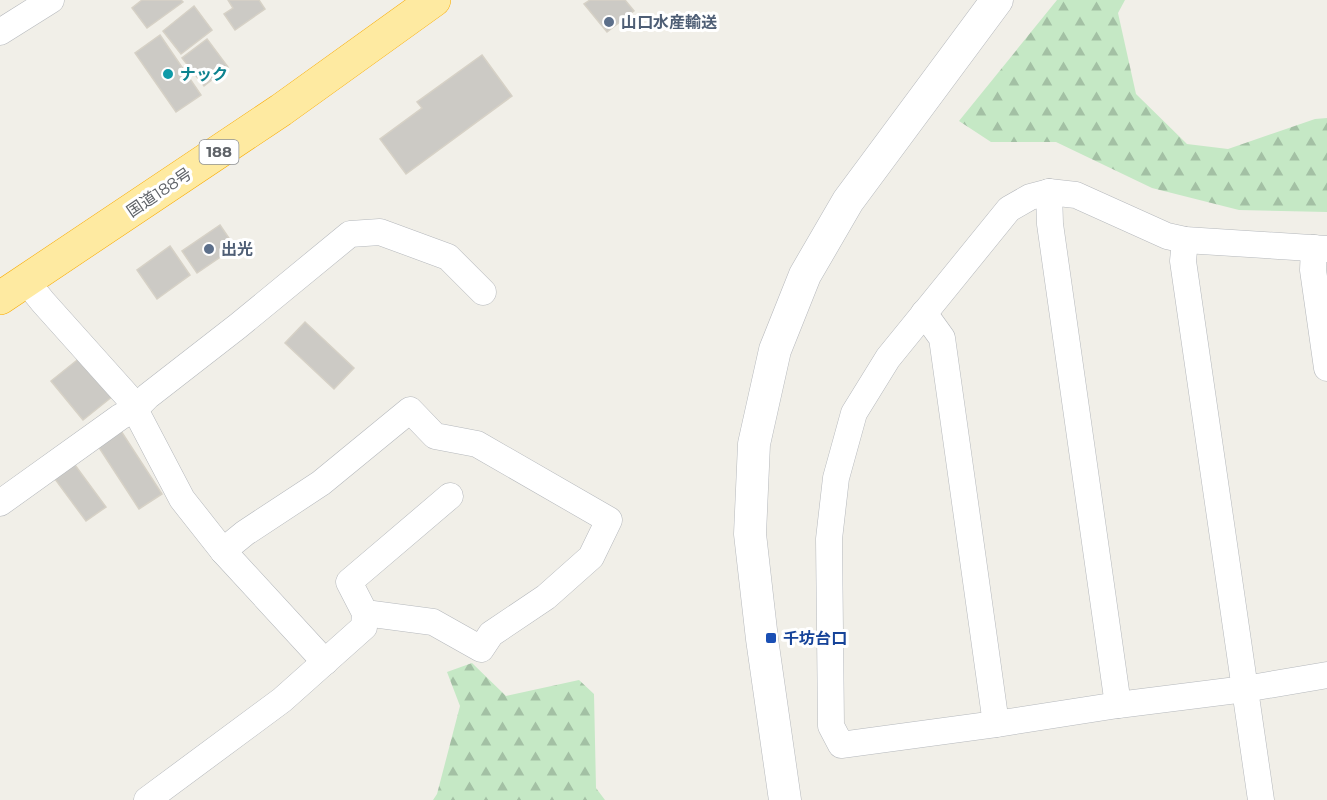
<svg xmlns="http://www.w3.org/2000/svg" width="1327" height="800" font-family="Montserrat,'Noto Sans JP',sans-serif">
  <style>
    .forest { fill: url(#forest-firs) }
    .building { fill: #cccac5; stroke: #d6d1c6; stroke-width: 1.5 }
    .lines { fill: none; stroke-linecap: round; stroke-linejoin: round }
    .minor-casing { stroke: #b5b8bc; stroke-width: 27 }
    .tertiary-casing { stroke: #b5b8bc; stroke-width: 33 }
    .trunk-casing { stroke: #f9ab00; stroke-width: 34 }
    .minor { stroke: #fff; stroke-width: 26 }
    .tertiary { stroke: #fff; stroke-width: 32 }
    .trunk { stroke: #feeaa1; stroke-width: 33 }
    .service-dot { fill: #5c6f8a; stroke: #fff; stroke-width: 2 }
    .culture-dot { fill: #0f9aa8; stroke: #fff; stroke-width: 2 }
    .transit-dot { fill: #1a4fb4; stroke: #fff; stroke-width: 2 }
    .labels { text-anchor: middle; stroke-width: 6; stroke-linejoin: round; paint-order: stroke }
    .shield { fill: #fff; stroke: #8f9295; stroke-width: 1.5 }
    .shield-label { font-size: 15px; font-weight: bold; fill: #5f6368 }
    .service-label { font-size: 16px; font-weight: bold; fill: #4e5e75; stroke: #fff; text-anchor: start }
    .culture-label { font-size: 16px; font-weight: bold; fill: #0d838f; stroke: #fff; text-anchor: start }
    .street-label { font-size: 16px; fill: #5f6368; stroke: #fff }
    .transit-label { font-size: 16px; font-weight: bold; fill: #164399; stroke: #fff; text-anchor: start }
  </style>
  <defs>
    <pattern id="forest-firs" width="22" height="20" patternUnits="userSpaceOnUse" patternTransform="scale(1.5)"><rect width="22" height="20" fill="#c5e8c5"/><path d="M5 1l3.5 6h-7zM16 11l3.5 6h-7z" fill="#a3c0a4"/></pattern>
  </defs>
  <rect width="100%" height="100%" fill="#f1efe8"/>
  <g class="forest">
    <polygon points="1057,0 1125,0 1118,13 1136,94 1187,144 1228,149 1315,119 1327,118 1327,212 1239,210 1152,188 1056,142 991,142 959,121"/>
    <polygon points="472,663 506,696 579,680 594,694 596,788 605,800 433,800 437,794 460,706 447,672"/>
  </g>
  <g class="building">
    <polygon points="142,0 181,0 183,2 147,28 132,8"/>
    <polygon points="228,0 259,0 265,9 235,30 224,14 233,8"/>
    <polygon points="590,0 625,0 634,11 607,32 584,4"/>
    <polygon points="194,6 212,30 181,54 163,31"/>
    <polygon points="160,35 201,95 176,112 135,53"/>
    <polygon points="207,39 228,67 204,86 182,58"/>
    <polygon points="482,55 512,96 406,174 380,139 422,108 417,102"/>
    <polygon points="220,225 235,247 197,273 182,251"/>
    <polygon points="170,246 190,275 157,299 137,270"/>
    <polygon points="305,322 354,368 334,389 285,343"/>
    <polygon points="81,357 113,396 83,420 51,381"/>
    <polygon points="121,431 162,494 139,509 98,446"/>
    <polygon points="72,461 106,507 86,521 52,475"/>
  </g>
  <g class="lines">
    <g class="minor-casing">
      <g id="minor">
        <polyline points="0,32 51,0"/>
        <polyline points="1049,192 1050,224 1118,705"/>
        <polyline points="1185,240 1183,261 1261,800"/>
        <polyline points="1314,248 1313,270 1327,368"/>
        <polyline points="1327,249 1185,240 1167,236 1076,195 1049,192 1030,197 1009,209 888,358 854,413 836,478 829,539 831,726 841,745 996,724 1118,705 1245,689 1327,675"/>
        <polyline points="26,281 43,302 129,398 182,499 223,551 325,662"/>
        <polyline points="924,313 942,338 996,724"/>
        <polyline points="0,503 120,417 136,408 148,396 238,326 350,234 380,232 448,257 483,292"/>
        <polyline points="223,551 245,533 321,483 410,410 435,436 477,444 609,520 591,557 546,597 491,634 481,649 433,622 365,613"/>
        <polyline points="147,800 282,700 364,627 365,613 349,582 450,496"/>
      </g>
    </g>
    <g class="tertiary-casing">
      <polyline id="tertiary" points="785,800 762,639 750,534 754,444 775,350 805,275 848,201 997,0"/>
    </g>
    <g class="trunk-casing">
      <polyline id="trunk" points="0,298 281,110 434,0"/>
    </g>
    <use href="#minor" class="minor"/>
    <use href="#tertiary" class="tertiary"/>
    <use href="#trunk" class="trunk"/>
  </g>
  <g class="service-dot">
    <circle cx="609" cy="22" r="6"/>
    <circle cx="209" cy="249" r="6"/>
  </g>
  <circle class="culture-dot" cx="168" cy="74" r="6"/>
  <rect class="transit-dot" x="765" y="632" width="12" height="12" rx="3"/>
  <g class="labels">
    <rect class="shield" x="199.5" y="140" width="39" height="24" rx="4.5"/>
    <g class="shield-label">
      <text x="219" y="157">188</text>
    </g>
    <g class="service-label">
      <text x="621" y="28">山口水産輸送</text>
      <text x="221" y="255">出光</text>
    </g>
    <g class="culture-label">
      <text x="180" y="80">ナック</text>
    </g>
    <g class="street-label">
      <text transform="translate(159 192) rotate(-34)" y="6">国道188号</text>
    </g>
    <g class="transit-label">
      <text x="783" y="644">千坊台口</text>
    </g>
  </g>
</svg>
